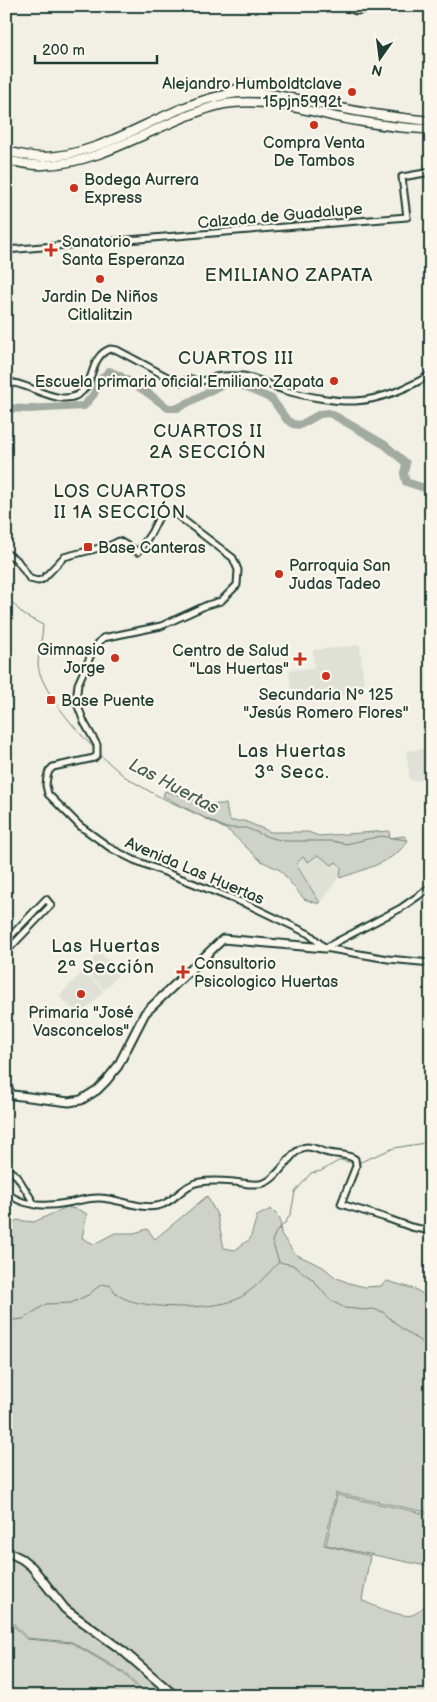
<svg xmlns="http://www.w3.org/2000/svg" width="437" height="1702" font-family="'Balsamiq Sans',sans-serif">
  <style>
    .built { fill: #e0e1d6 }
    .green { fill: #cfd2c8; stroke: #77887e }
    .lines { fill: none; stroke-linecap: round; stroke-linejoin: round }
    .stream { stroke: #6e7f75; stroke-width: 1 }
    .river { stroke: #a2aba1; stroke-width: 8 }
    .minor-casing { stroke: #1f3d34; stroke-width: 9 }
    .major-casing { stroke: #1f3d34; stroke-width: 11 }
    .highway-casing { stroke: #1f3d34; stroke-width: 11 }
    .minor { stroke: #fbf7ec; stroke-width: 5 }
    .major { stroke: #fbf7ec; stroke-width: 7 }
    .highway { stroke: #fbf7ec; stroke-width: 8 }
    .poi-dot { fill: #c8321e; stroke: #fbf7ec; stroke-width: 2 }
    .labels { text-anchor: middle; stroke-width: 4.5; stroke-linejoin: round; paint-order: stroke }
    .poi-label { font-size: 16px; fill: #1f3d34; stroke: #fbf7ec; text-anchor: start }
    .street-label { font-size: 16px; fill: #1f3d34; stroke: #fbf7ec }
    .neighbourhood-label { font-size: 18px; letter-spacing: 1px; fill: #1f3d34; stroke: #fbf7ec }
    .water-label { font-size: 18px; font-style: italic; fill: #465e55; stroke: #fbf7ec }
  </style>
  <rect width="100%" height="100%" fill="#f2f0e5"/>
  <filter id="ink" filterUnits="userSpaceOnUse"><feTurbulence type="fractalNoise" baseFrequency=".02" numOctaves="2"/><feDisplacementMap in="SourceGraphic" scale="10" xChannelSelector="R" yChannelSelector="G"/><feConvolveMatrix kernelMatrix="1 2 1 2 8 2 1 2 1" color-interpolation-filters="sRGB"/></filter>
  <g filter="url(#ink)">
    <g class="built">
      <polygon points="360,645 365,694 292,701 289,670 314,668 313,650"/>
      <polygon points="428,748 431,779 410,781 406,751"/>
      <polygon points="318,856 332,865 335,862 341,869 339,877 321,903 297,864 303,857 308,862"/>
      <polygon points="99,952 121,972 105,990 83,970"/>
      <polygon points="83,971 104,991 80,1016 59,996"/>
    </g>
    <g class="green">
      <path d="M165,791l43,13h18l2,12 3,5h13l27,11h37l11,4 70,-5 1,7 14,-2 4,4c-12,22 -46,30 -68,38l1,-11 -5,-5 -4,3 -14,-10 -10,7 -5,-5 -7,7 24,39 -1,1 -15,-5 -24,-29 -19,-9 -32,-30 -66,-35z"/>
      <path d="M207,1196l10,19 7,33 11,2 15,-11 7,-23 14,-7 9,9 1,16 14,20 28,13 12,10 14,6 16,4 16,-1 6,-5 28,8 16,10v214l-95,-20 -12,52 46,11 -8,44c8,5 41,18 50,15 8,-3 13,-10 19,-16v97h-284l-22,-23 -53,-31 -45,-4 -21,-22v-382l10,-14 18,2 33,-15 12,3 8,4 -5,24 12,6 21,-11h19l13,-4 8,10z"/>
      <polygon points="337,1495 431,1515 431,1567 326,1545"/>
      <polygon points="6,1618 26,1639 72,1643 124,1674 145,1696 6,1696"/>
    </g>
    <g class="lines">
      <g class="stream">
        <path d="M6,596l18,19 19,10c0,13 -5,25 -5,38 0,24 40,70 57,86"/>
        <polyline points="99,754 124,776 137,784 156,795 226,828 246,828 268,837 285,841 332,841 346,844 381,836 406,840"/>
        <polyline points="358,1163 394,1148 431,1142"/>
        <polyline points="279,1262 272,1241 276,1232 285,1223 291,1213 295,1192 311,1173 321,1171 340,1160 354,1163"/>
        <path d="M6,1321l17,-2 23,-15 25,-1 19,-9 5,-5 8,-5 8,2c2,3 4,7 7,9 20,15 94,15 117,5 17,-7 31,-25 44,-38l14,3 19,14 18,21 15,8 19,2 9,-1 10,3 18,16 25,17 5,6"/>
      </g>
      <polyline class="river" points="6,408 27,409 84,406 94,394 98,382 109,371 120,376 145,391 168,408 178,408 221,385 234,382 272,399 287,420 293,424 300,425 320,414 329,413 337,417 385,445 406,463 404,474 406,482 431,490"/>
      <g class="minor-casing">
        <g id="minor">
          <polyline points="343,6 356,11 383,6"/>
          <polyline points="6,250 407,217 402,177 431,172"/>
          <path d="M6,382c24,-1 60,33 80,5 8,-13 7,-32 24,-38l7,1 56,30 7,2 12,-3 5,3c7,-1 13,-4 19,-5 8,-2 19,-1 27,-1 15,2 29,11 44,15 17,5 50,11 68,10 25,-1 56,-14 76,-27"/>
          <polyline points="6,553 17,560 30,579 38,581 43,579 64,557 111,545 119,541 138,552 151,533 163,509 178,516 233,558 238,570 237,585 221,601 207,605 161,626 103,638 94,648 78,684 76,701 84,722 97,745 97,755 94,758 53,767 49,771 47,777 46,785 48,794 80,826 112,849 134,860 251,906 309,934 325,948 388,959 431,963"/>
          <polyline points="6,941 46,899 51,905 6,952"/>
          <polyline points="325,948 401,908 431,887"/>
          <polyline points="6,1083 12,1094"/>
          <polyline points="6,1168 17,1176 35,1205"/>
          <path d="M6,1192c17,15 40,15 61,11 11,-2 23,-6 34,-5 19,1 41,13 60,7 14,-4 23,-21 39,-23 11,-2 23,-1 34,0 10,1 21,4 30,1 16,-5 28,-36 43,-36 8,0 15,5 22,6 9,2 18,1 26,6l1,7 -15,38 45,14 25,9 20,4"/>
        </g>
      </g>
      <g class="major-casing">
        <g id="major">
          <polyline points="6,1091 13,1095 69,1102 81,1100 97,1090 106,1081 118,1066 145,1013 223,939 325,948"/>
          <polyline points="6,1551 22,1559 32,1567 65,1609 123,1651 175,1696"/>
        </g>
      </g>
      <g class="highway-casing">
        <g id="highway">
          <polyline points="231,92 247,83"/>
          <path d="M6,151c12,3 25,6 38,6 65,-2 118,-50 181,-62 36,-7 70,4 105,11 33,7 67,12 101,15"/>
          <path d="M6,160c13,3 25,6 38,5 43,-1 84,-23 122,-40 18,-8 38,-17 58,-21 38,-6 75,4 112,13 31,6 64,12 95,12"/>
        </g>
      </g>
      <use href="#minor" class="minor"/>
      <use href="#major" class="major"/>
      <use href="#highway" class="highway"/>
    </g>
  </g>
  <g class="poi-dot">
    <circle cx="352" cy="92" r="5"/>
    <circle cx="314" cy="125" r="5"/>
    <circle cx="74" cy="188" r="5"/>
    <path d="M48.5 242.5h5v5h5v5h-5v5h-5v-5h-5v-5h5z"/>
    <circle cx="100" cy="279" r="5"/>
    <circle cx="334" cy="381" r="5"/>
    <rect x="83" y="542" width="10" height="10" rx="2.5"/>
    <circle cx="279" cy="574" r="5"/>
    <circle cx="115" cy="658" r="5"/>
    <path d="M297.5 651.5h5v5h5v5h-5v5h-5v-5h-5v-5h5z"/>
    <circle cx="326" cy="676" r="5"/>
    <rect x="46" y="695" width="10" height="10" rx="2.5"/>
    <path d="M180.5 964.5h5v5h5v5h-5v5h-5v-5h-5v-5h5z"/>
    <circle cx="81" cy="994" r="5"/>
  </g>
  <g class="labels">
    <g class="poi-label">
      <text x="342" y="89" text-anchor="end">Alejandro Humboldtclave<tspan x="342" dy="18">15pjn5992t</tspan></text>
      <text x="314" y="148" text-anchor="middle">Compra Venta<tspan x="314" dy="18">De Tambos</tspan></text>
      <text x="84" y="185">Bodega Aurrera<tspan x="84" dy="18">Express</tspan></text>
      <text x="62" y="247">Sanatorio<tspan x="62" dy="18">Santa Esperanza</tspan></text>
      <text x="100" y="302" text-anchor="middle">Jardin De Niños<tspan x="100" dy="18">Citlalitzin</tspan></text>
      <text x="324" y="387" text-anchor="end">Escuela primaria oficial Emiliano Zapata</text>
      <text x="98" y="553">Base Canteras</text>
      <text x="289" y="571">Parroquia San<tspan x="289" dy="18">Judas Tadeo</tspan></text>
      <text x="105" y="655" text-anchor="end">Gimnasio<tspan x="105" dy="18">Jorge</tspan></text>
      <text x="289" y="656" text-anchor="end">Centro de Salud<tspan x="289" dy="18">"Las Huertas"</tspan></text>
      <text x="326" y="700" text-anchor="middle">Secundaria Nº 125<tspan x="326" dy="18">"Jesús Romero Flores"</tspan></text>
      <text x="61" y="706">Base Puente</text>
      <text x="194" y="969">Consultorio<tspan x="194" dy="18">Psicologico Huertas</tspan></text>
      <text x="81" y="1018" text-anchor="middle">Primaria "José<tspan x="81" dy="18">Vasconcelos"</tspan></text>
    </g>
    <g class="street-label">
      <text transform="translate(280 215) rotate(-5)" y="6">Calzada de Guadalupe</text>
      <text transform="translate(195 870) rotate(23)" y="6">Avenida Las Huertas</text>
    </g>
    <g class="neighbourhood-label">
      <text x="289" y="281">EMILIANO ZAPATA</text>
      <text x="236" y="364">CUARTOS III</text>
      <text x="208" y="437">CUARTOS II<tspan x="208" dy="21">2A SECCIÓN</tspan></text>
      <text x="120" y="497">LOS CUARTOS<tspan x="120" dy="21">II 1A SECCIÓN</tspan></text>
      <text x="292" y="757">Las Huertas<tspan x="292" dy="21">3ª Secc.</tspan></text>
      <text x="106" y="952">Las Huertas<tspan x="106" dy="21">2ª Sección</tspan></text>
    </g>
    <g class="water-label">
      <text transform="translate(174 786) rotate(28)" y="6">Las Huertas</text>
    </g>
  </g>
  <rect width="437" height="1702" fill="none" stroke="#fbf7ec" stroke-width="25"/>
  <rect x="12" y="12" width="412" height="1677" fill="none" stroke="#1f3d34" stroke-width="2" filter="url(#ink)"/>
  <g transform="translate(380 58) rotate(194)" stroke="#fbf7ec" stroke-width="4" paint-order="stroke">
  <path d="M0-4L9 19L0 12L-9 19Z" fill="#1f3d34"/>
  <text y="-8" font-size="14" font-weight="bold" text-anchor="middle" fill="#1f3d34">N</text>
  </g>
  <path d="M35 55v8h122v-8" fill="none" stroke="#1f3d34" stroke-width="2.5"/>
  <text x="42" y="55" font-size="15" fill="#1f3d34" stroke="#fbf7ec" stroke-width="4" paint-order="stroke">200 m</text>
</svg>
